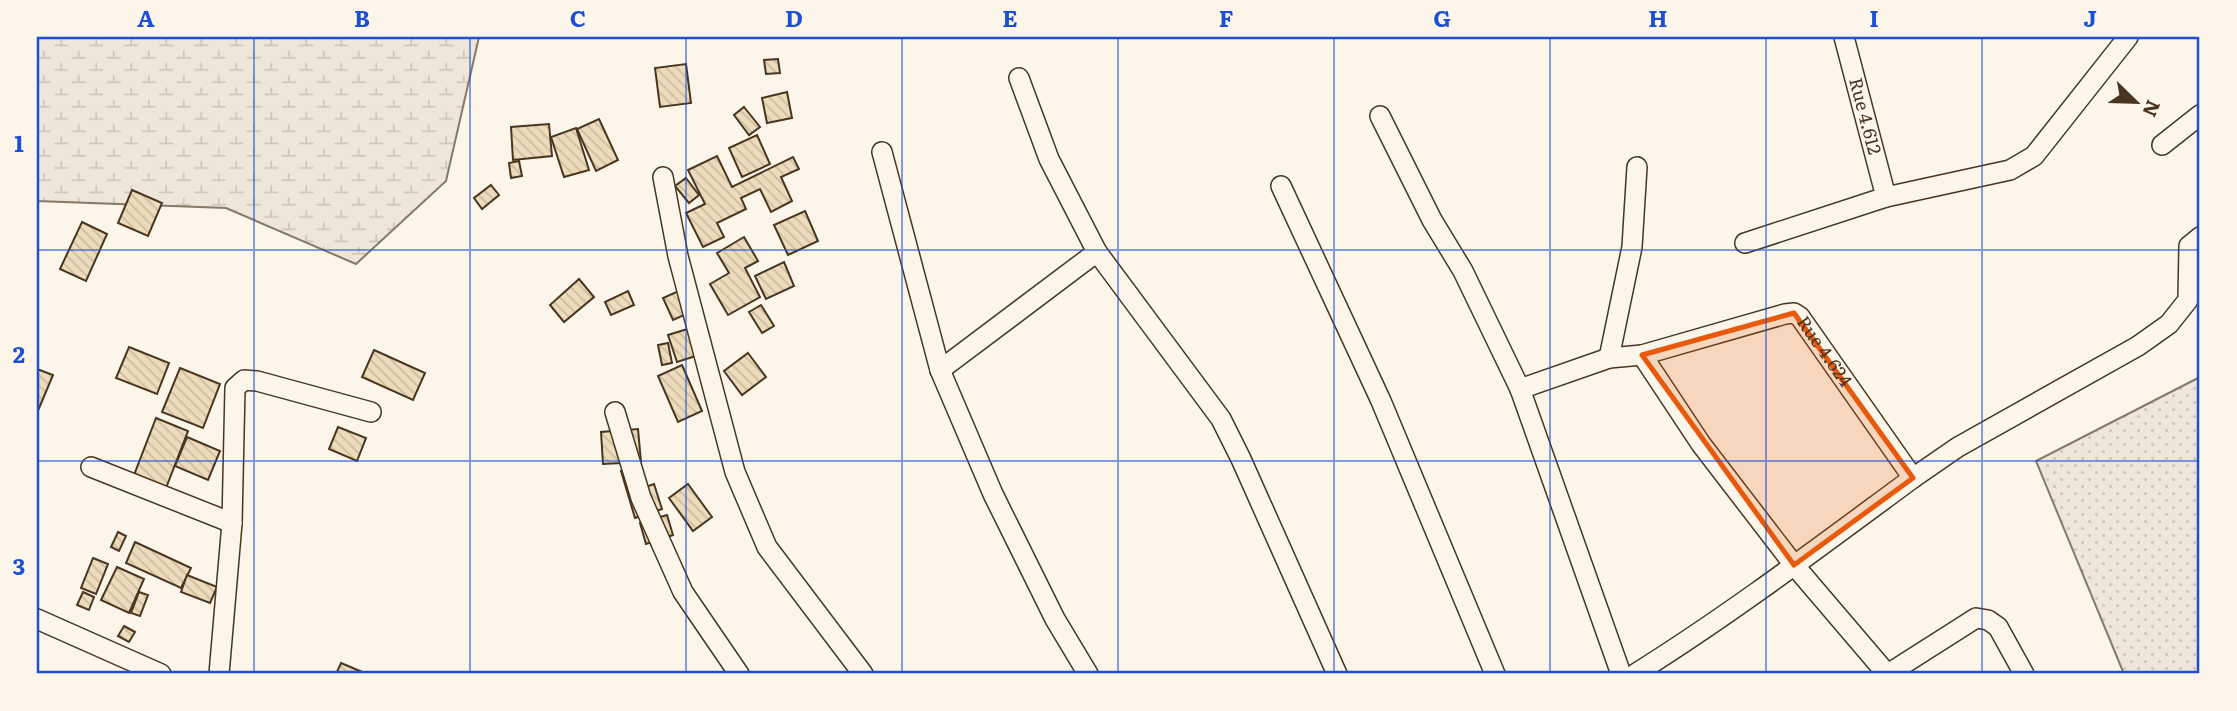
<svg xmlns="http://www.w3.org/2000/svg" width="2237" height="711" font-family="Literata,serif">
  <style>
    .grass { fill: url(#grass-dots); stroke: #887966; stroke-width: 2 }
    .wetland { fill: url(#wetland-marsh); stroke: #887966; stroke-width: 2 }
    .building { fill: url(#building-back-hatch); stroke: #4a3520; stroke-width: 2 }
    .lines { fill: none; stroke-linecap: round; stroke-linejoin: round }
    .minor-casing { stroke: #4a3520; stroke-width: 22 }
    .minor { stroke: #fbf6e9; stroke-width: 19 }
    .marked { fill: #e8590c; fill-opacity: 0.2; stroke: #e8590c; stroke-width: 5; stroke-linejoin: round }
    .grid { fill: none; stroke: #1d4ed8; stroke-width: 2; stroke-opacity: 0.55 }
    .labels { text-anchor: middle; stroke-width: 5; stroke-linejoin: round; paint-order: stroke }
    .street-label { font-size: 18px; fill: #4a3520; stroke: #fbf6e9 }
    .neatline { fill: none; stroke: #1d4ed8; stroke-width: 2.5 }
    .grid-label { font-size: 23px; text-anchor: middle; font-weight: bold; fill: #1d4ed8 }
  </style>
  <defs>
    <pattern id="grass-dots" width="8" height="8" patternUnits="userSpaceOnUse" patternTransform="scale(1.75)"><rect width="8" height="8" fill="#ede6d9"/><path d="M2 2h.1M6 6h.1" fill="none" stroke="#cdc6ba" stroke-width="1.8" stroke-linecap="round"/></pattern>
    <pattern id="wetland-marsh" width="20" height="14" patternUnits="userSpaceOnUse" patternTransform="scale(1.75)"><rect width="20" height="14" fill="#ede6d9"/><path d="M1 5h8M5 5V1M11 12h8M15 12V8" fill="none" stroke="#cdc6ba"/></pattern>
    <pattern id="building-back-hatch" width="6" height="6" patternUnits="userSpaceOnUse" patternTransform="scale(1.75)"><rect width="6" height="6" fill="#ecdcbc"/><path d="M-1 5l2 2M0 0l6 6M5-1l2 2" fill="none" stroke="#ccbda1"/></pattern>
  </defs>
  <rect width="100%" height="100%" fill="#fbf6e9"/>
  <polygon class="grass" points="2200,377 2200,674 2124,674 2036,461"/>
  <polygon class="wetland" points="37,37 479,37 446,181 356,264 226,208 37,201"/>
  <g class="building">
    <polygon points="778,59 780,73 766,74 764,60"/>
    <polygon points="686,64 691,103 660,107 655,68"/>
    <polygon points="787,92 792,118 767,123 762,98"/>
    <polygon points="744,107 760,127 749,135 734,115"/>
    <polygon points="599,119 618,160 596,171 577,129"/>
    <polygon points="549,124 552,156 513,160 511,127"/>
    <polygon points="576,128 589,170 564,177 551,137"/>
    <polygon points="757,135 770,164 742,177 729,148"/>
    <polygon points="717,156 732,187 793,157 799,169 781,177 792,201 771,212 760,189 741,198 746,209 717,223 724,237 703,247 686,213 705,204 688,170"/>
    <polygon points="519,161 522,176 511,178 509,163"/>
    <polygon points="686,178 699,195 689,203 675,186"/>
    <polygon points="491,185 499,195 482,209 474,198"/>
    <polygon points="132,190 162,203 148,236 118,223"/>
    <polygon points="805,211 818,241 788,255 774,225"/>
    <polygon points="82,222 107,234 86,281 60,269"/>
    <polygon points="744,237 758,261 745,268 760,297 728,315 710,284 729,273 717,253"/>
    <polygon points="784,262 794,286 766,299 755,276"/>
    <polygon points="579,279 594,297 564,322 550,305"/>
    <polygon points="690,286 700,308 673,320 663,298"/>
    <polygon points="628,291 634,305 611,315 605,302"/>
    <polygon points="761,305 774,326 762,333 749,312"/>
    <polygon points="697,326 705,353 677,362 668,335"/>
    <polygon points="668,343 672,363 662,365 658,345"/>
    <polygon points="129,347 169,363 157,394 116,378"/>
    <polygon points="374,350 425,373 413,400 362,377"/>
    <polygon points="748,353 766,377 742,395 724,371"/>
    <polygon points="682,365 702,411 678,422 658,376"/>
    <polygon points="180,368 220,384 203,428 162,412"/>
    <polygon points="37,369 53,375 37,413"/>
    <polygon points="156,418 188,431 166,488 134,475"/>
    <polygon points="338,427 366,438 357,461 329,449"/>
    <polygon points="638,429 641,462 603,464 601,432"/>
    <polygon points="187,437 220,451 208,480 175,466"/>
    <polygon points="633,467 640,489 654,484 662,509 635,518 621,471"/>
    <polygon points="688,484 712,517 693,531 669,498"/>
    <polygon points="667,515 673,535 646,544 640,523"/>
    <polygon points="118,532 126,536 119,551 111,547"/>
    <polygon points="135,542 191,568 181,588 126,563"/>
    <polygon points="93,558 108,564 96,594 81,588"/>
    <polygon points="117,567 144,579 129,613 101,600"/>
    <polygon points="187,575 217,587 210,603 181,592"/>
    <polygon points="83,592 94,597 89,610 77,605"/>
    <polygon points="139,592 148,595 140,616 131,613"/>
    <polygon points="124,626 135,632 129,642 118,636"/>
    <polygon points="341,663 367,674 336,674"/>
  </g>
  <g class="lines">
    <g class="minor-casing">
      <g id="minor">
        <path id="s1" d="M1844,37l42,160"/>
        <polyline points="1019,78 1049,159 1097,252 1221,419 1241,459 1337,674"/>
        <polyline points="1380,116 1432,220 1463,271 1520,389"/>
        <polyline points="2162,145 2200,115"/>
        <polyline points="882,152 940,370 993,494 1055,619 1088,674"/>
        <polyline points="663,177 678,256 735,472 767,547 863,674"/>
        <polyline points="1281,186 1381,401 1495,674"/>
        <polyline points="1745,243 1886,197 2010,170 2034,156 2128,37"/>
        <polyline points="1642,355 1701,444 1794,565 1887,674"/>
        <polyline points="1609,358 1632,247 1637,167"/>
        <polyline points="940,370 1097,252"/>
        <polyline points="615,412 641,498 683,592 739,674"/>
        <polyline points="91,467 232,523"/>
        <polyline points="37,619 161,674"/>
        <polyline points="219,674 232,523 235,388 244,380 257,381 371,412"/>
        <path id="s2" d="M1621,674l-101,-285 89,-31 33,-3 143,-41 9,-1 6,4 113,161 45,-31 180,-101 31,-22 19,-24 1,-54 11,-9"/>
        <path d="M1635,674c96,-60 187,-129 278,-196"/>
        <polyline points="1888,674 1976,618 1988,620 1998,627 2024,674"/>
      </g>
    </g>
    <use href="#minor" class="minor"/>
  </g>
  <path class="marked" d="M1794,313l119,165 -119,87 -152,-210z"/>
  <path class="grid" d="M254,37v637M470,37v637M686,37v637M902,37v637M1118,37v637M1334,37v637M1550,37v637M1766,37v637M1982,37v637M37,250h2163M37,461h2163"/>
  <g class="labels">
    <g class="street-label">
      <text dy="6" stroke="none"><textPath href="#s1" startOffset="82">Rue 4.612</textPath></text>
      <text dy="6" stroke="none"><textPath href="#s2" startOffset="637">Rue 4.624</textPath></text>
    </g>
  </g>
  <rect width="2237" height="711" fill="none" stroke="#fbf6e9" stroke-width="77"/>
  <g transform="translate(2136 102) rotate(113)" stroke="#fbf6e9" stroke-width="5" paint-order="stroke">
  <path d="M0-5L12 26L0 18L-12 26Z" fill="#4a3520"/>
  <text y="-10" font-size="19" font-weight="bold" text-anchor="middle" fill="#4a3520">N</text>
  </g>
  <rect x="38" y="38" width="2160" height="634" class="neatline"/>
  <g class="grid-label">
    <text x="146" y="27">A</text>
    <text x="362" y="27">B</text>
    <text x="578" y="27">C</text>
    <text x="794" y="27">D</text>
    <text x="1010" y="27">E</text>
    <text x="1226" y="27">F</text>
    <text x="1442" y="27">G</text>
    <text x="1658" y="27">H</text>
    <text x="1874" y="27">I</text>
    <text x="2090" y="27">J</text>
    <text x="19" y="152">1</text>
    <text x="19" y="363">2</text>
    <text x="19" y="575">3</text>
  </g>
</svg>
